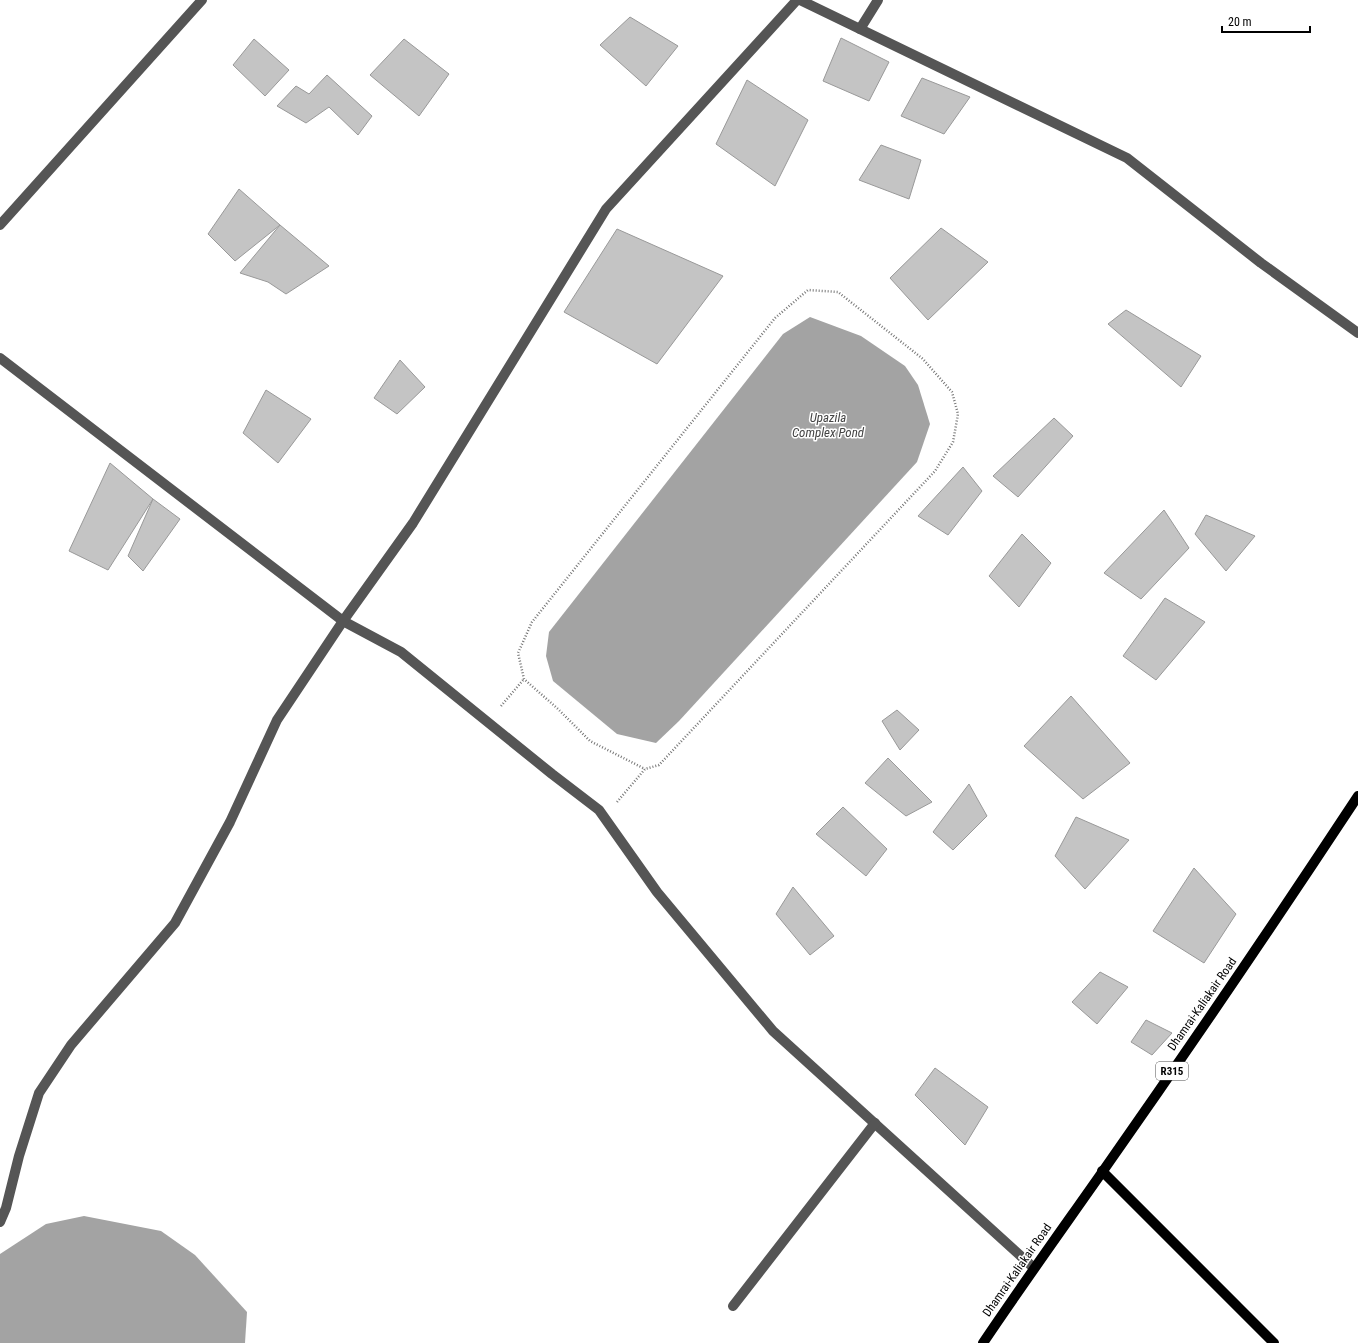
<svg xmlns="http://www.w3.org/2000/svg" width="1358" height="1343" font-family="'Roboto Condensed',sans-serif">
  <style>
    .water { fill: #a3a3a3 }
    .building { fill: #c4c4c4; stroke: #999 }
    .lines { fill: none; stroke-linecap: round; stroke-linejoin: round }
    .path { stroke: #777; stroke-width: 2.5; stroke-dasharray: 1 2; stroke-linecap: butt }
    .minor { stroke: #555; stroke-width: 10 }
    .major { stroke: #000; stroke-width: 10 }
    .labels { text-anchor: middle; stroke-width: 3; stroke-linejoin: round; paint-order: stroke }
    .shield { fill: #fff; stroke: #4c4c4c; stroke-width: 1 }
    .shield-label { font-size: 11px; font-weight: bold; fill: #000 }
    .street-label { font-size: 12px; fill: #000; stroke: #fff }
    .water-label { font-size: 13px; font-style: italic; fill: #444; stroke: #fff }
  </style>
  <rect width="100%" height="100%" fill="#fff"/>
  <g class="water">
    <polygon points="810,317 861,336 905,366 918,385 930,424 917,462 679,721 656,743 617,734 553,681 546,656 549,632 783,334"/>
    <polygon points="84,1216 161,1231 195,1255 247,1312 245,1343 0,1343 0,1254 46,1224"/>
  </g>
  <g class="building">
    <polygon points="630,17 678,46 646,86 600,45"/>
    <polygon points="841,38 889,62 869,101 823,81"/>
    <polygon points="254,39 289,70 265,96 233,65"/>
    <polygon points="404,39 449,74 419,116 370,75"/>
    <polygon points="327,75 372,116 358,135 329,107 306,123 277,106 296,86 309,94"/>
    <polygon points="922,78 970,97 944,134 901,116"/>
    <polygon points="747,80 808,120 775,186 716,144"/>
    <polygon points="881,145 921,160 909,199 859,180"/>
    <polygon points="239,189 280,225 235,261 208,234"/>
    <polygon points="280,225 329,266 286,294 268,282 240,273"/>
    <polygon points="941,228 988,262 928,320 890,278"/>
    <polygon points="617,229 723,276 657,364 564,312"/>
    <polygon points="1126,310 1201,356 1181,387 1108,324"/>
    <polygon points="400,360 425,387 397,414 374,398"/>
    <polygon points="266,390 311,419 278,463 243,433"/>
    <polygon points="1054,418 1073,436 1018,497 993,476"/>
    <polygon points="110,463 153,499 108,570 69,551"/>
    <polygon points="963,467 982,491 948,535 918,516"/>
    <polygon points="153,499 180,519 143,571 128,556"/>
    <polygon points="1164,510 1189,548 1141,599 1104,573"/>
    <polygon points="1206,515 1255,536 1226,571 1195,534"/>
    <polygon points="1022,534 1051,563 1019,607 989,576"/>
    <polygon points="1165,598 1205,622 1156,680 1123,656"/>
    <polygon points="1071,696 1130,763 1083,799 1024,746"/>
    <polygon points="897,710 919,730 900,750 882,721"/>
    <polygon points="888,758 932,802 906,816 865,783"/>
    <polygon points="969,784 987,816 953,850 933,832"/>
    <polygon points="843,807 887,849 866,876 816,834"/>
    <polygon points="1076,817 1129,840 1085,889 1055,856"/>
    <polygon points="1194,868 1236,914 1204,963 1153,931"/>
    <polygon points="793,887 834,936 810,955 776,914"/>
    <polygon points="1100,972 1128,987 1097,1024 1072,1002"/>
    <polygon points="1146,1020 1172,1033 1152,1055 1131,1042"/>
    <polygon points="935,1068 988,1107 965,1145 915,1095"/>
  </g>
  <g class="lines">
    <g class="path">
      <polyline points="501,706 524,679"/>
      <polyline points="617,802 645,769 659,765 935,471 953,442 958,414 952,392 923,359 838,292 808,290 775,318 532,622 518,653 524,679 558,709 590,741 645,769"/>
    </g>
    <g class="minor">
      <polyline points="800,0 1127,158 1261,263 1358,333"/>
      <polyline points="860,29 878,0"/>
      <polyline points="0,225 202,0"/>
      <polyline points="0,358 343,621 401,652 552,774 599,810 657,892 773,1031 1034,1268"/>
      <polyline points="0,1222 6,1208 19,1156 39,1093 71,1045 175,923 230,822 277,720 343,621 413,523 606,209 797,0"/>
      <polyline points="733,1306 875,1123"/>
    </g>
    <g class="major">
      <polyline points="1102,1171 1274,1343"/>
      <path d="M983,1343c39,-58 80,-115 120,-172 87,-124 172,-249 255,-375"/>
    </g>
  </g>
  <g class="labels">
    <rect class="shield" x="1156" y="1062" width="32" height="18" rx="3"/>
    <g class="shield-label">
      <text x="1172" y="1075">R315</text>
    </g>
    <g class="street-label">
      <text transform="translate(1202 1004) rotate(-55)" y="4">Dhamrai-Kaliakair Road</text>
      <text transform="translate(1017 1270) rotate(-55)" y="4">Dhamrai-Kaliakair Road</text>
    </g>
    <g class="water-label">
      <text x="828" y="422">Upazila<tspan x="828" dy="15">Complex Pond</tspan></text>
    </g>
  </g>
  <path d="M1222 26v6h88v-6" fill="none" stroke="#000000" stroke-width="2"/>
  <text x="1228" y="26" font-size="12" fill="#000000" stroke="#ffffff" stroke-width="3" paint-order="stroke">20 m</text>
</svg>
